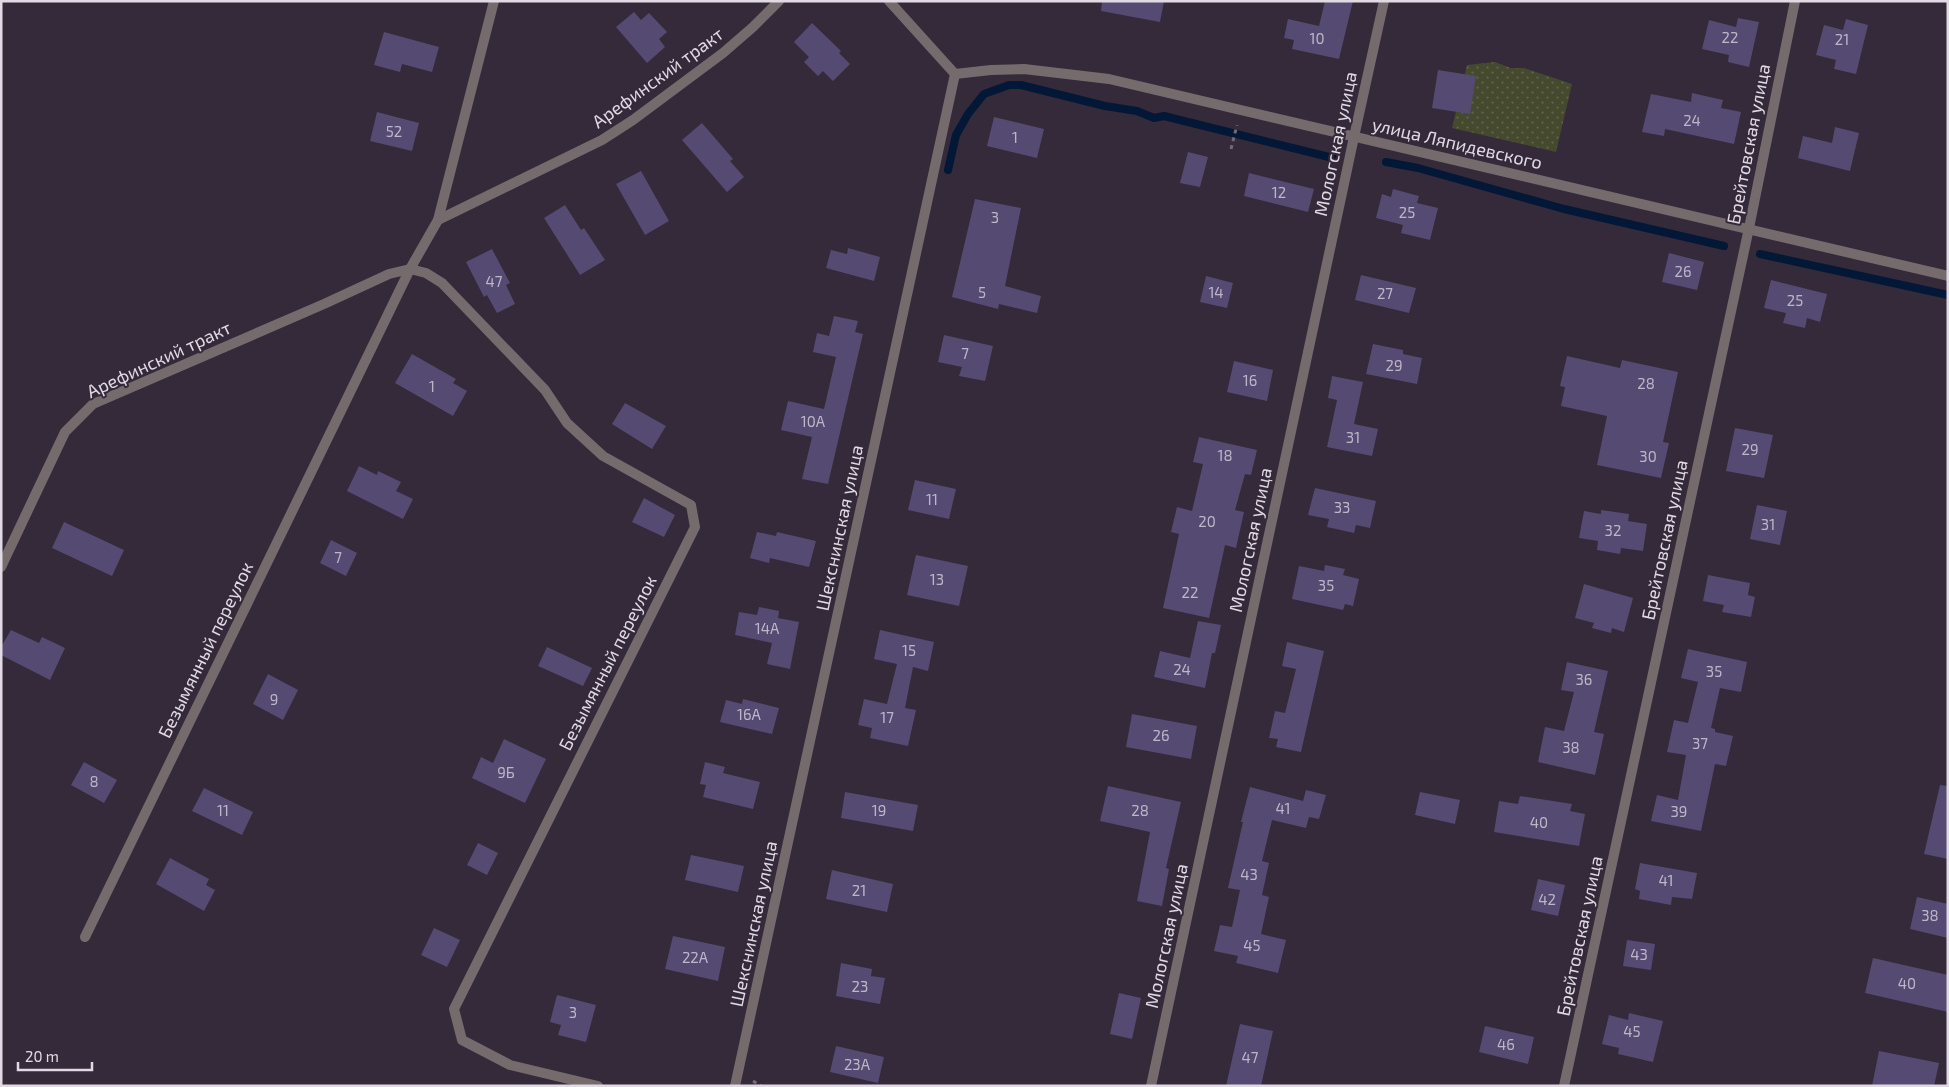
<svg xmlns="http://www.w3.org/2000/svg" width="1949" height="1087" font-family="'Exo 2',sans-serif">
  <style>
    .garden { fill: url(#garden-dots) }
    .lines { fill: none; stroke-linecap: round; stroke-linejoin: round }
    .stream { stroke: #031837; stroke-width: 8 }
    .building { fill: #554a72 }
    .path { stroke: #736a77; stroke-width: 3; stroke-dasharray: 4 4; stroke-linecap: butt }
    .lane { stroke: #756b6d; stroke-width: 10 }
    .street { stroke: #756b6d; stroke-width: 10 }
    .labels { text-anchor: middle; stroke-width: 4; stroke-linejoin: round; paint-order: stroke }
    .number-label { font-size: 15px; fill: #beb6c8 }
    .street-label { font-size: 18px; fill: #e1dae4; stroke: #342a39 }
  </style>
  <defs>
    <pattern id="garden-dots" width="8" height="8" patternUnits="userSpaceOnUse" patternTransform="scale(1.25)"><rect width="8" height="8" fill="#454a2e"/><path d="M2 2h.1M6 6h.1" fill="none" stroke="#60644c" stroke-width="1.8" stroke-linecap="round"/></pattern>
  </defs>
  <rect width="100%" height="100%" fill="#342a39"/>
  <polygon class="garden" points="1495,62 1511,68 1524,68 1572,84 1556,152 1452,128 1467,65"/>
  <g class="lines">
    <g class="stream">
      <polyline points="1386,162 1418,168 1564,209 1724,246"/>
      <polyline points="948,170 956,135 968,114 984,94 1009,85 1021,85 1105,106 1137,111 1154,118 1164,116 1333,158"/>
      <polyline points="1760,254 1948,295"/>
    </g>
  </g>
  <g class="building">
    <polygon points="1102,1 1164,1 1160,22 1101,11"/>
    <polygon points="1325,1 1353,1 1339,59 1292,49 1294,40 1284,38 1288,19 1319,26"/>
    <polygon points="634,12 641,20 649,13 667,32 659,39 665,47 647,63 616,27"/>
    <polygon points="1738,18 1759,22 1749,67 1728,62 1729,55 1702,49 1709,20 1736,27"/>
    <polygon points="1846,19 1868,25 1856,74 1834,69 1836,60 1816,55 1824,25 1843,30"/>
    <polygon points="812,23 841,51 839,53 850,64 833,81 823,71 818,76 804,62 809,57 794,42"/>
    <polygon points="384,32 439,47 432,72 402,64 400,72 374,65"/>
    <polygon points="1438,70 1476,76 1470,114 1432,108"/>
    <polygon points="1692,93 1723,100 1721,108 1741,112 1734,144 1665,129 1664,136 1642,132 1651,94 1691,102"/>
    <polygon points="377,112 419,123 412,151 370,141"/>
    <polygon points="994,117 1044,129 1037,158 987,146"/>
    <polygon points="702,123 733,159 730,161 744,177 727,192 682,140"/>
    <polygon points="1835,127 1859,133 1850,171 1798,158 1803,136 1832,143"/>
    <polygon points="1188,152 1208,157 1200,187 1180,183"/>
    <polygon points="641,171 669,221 645,235 616,184"/>
    <polygon points="1249,173 1314,189 1308,212 1244,196"/>
    <polygon points="1393,189 1419,196 1417,203 1438,208 1430,240 1401,233 1403,225 1376,218 1382,194 1391,197"/>
    <polygon points="975,199 1021,208 1005,286 1041,296 1037,313 999,304 998,309 952,297"/>
    <polygon points="565,205 581,230 584,228 605,260 580,275 544,218"/>
    <polygon points="848,248 880,257 874,281 826,268 831,250 847,254"/>
    <polygon points="492,249 510,283 506,285 515,304 497,313 487,295 484,297 466,262"/>
    <polygon points="1669,253 1704,262 1697,290 1662,282"/>
    <polygon points="1361,275 1416,288 1409,313 1355,300"/>
    <polygon points="1206,276 1233,283 1227,308 1200,302"/>
    <polygon points="1771,280 1827,294 1820,322 1807,318 1805,328 1783,323 1786,313 1764,308"/>
    <polygon points="834,316 858,321 855,332 863,334 828,484 802,479 812,437 781,430 788,401 824,409 836,357 813,352 817,333 829,336"/>
    <polygon points="944,335 993,346 985,381 959,376 962,367 938,362"/>
    <polygon points="1373,344 1403,350 1403,354 1422,358 1417,384 1366,374"/>
    <polygon points="412,354 456,379 453,383 467,391 453,416 395,383"/>
    <polygon points="1567,356 1620,368 1622,360 1678,372 1663,442 1669,443 1661,478 1597,465 1607,416 1561,406 1565,387 1560,386"/>
    <polygon points="1234,361 1273,370 1267,401 1227,392"/>
    <polygon points="1332,376 1363,382 1354,424 1378,429 1372,456 1327,447 1337,400 1328,398"/>
    <polygon points="625,403 666,426 652,449 612,424"/>
    <polygon points="1735,428 1773,435 1764,478 1726,471"/>
    <polygon points="1199,437 1257,450 1251,475 1245,474 1235,510 1244,512 1236,548 1225,545 1209,618 1163,608 1179,534 1171,532 1177,507 1192,511 1203,464 1193,462"/>
    <polygon points="359,466 377,475 378,471 401,482 396,491 413,499 403,519 347,491"/>
    <polygon points="915,480 956,489 949,519 908,510"/>
    <polygon points="1315,488 1376,501 1370,528 1356,525 1354,533 1327,527 1329,519 1308,515"/>
    <polygon points="644,498 675,515 664,537 632,522"/>
    <polygon points="1757,505 1787,511 1780,545 1750,539"/>
    <polygon points="1601,510 1629,514 1628,521 1647,524 1643,551 1621,548 1620,554 1597,550 1598,541 1579,538 1584,511 1601,514"/>
    <polygon points="64,522 124,550 112,576 52,548"/>
    <polygon points="757,532 776,536 777,532 816,541 809,567 770,558 769,563 750,558"/>
    <polygon points="331,540 357,553 346,576 320,563"/>
    <polygon points="916,555 968,566 959,606 907,595"/>
    <polygon points="1325,565 1345,569 1343,575 1359,579 1353,606 1345,604 1343,610 1292,599 1299,566 1324,571"/>
    <polygon points="1708,575 1750,583 1748,595 1755,597 1751,617 1722,612 1724,605 1703,601"/>
    <polygon points="1584,584 1633,598 1624,632 1612,628 1611,633 1592,628 1594,623 1575,618"/>
    <polygon points="759,607 779,611 778,618 799,622 790,669 767,664 772,643 735,635 739,612 757,615"/>
    <polygon points="1198,621 1221,625 1215,653 1212,653 1205,688 1154,677 1160,651 1190,658"/>
    <polygon points="11,630 39,643 42,637 65,648 50,680 1,655 1,647"/>
    <polygon points="880,630 934,642 928,671 913,667 905,708 916,710 908,746 870,738 872,728 858,725 864,699 887,704 897,664 874,659"/>
    <polygon points="1287,642 1324,651 1301,752 1276,747 1278,739 1269,738 1275,711 1285,713 1296,669 1282,666"/>
    <polygon points="547,647 592,668 583,686 538,666"/>
    <polygon points="1688,649 1747,662 1741,692 1720,688 1711,728 1715,729 1715,732 1733,736 1726,766 1715,764 1701,831 1651,821 1657,795 1678,800 1686,755 1667,752 1674,720 1688,723 1698,682 1681,678"/>
    <polygon points="1567,662 1608,671 1594,732 1604,734 1595,775 1538,762 1545,727 1564,731 1574,692 1561,690"/>
    <polygon points="268,674 298,690 283,720 253,704"/>
    <polygon points="743,699 779,708 772,734 720,722 726,700 742,704"/>
    <polygon points="1132,714 1197,726 1191,759 1126,747"/>
    <polygon points="504,739 546,759 525,803 472,778 481,757 493,763"/>
    <polygon points="84,762 117,780 104,803 71,785"/>
    <polygon points="705,762 725,767 723,773 760,782 753,809 703,797 706,785 700,784"/>
    <polygon points="1940,785 1948,786 1948,859 1924,854"/>
    <polygon points="1108,786 1181,802 1166,868 1169,869 1162,906 1137,901 1150,832 1100,821"/>
    <polygon points="1250,787 1303,801 1306,790 1326,795 1319,819 1309,817 1306,828 1272,820 1262,861 1269,863 1262,895 1269,897 1261,934 1286,940 1278,973 1236,963 1238,956 1214,951 1220,925 1232,927 1240,890 1228,888 1243,822 1241,822"/>
    <polygon points="204,788 253,812 242,835 192,811"/>
    <polygon points="845,792 918,805 913,831 841,818"/>
    <polygon points="1420,792 1460,800 1455,824 1415,815"/>
    <polygon points="1520,796 1572,804 1570,811 1585,814 1579,846 1494,832 1499,801 1518,804"/>
    <polygon points="478,843 498,853 487,875 467,865"/>
    <polygon points="691,855 744,866 738,892 685,880"/>
    <polygon points="170,858 209,879 206,885 215,890 204,911 156,884"/>
    <polygon points="1640,863 1697,873 1692,899 1672,897 1671,905 1639,899 1640,891 1635,889"/>
    <polygon points="832,870 893,884 887,912 826,899"/>
    <polygon points="1538,879 1565,885 1558,916 1531,910"/>
    <polygon points="1917,897 1948,904 1948,938 1910,929"/>
    <polygon points="434,928 460,940 447,967 421,955"/>
    <polygon points="673,936 725,947 718,981 665,969"/>
    <polygon points="1627,940 1655,944 1651,970 1623,966"/>
    <polygon points="1873,958 1948,975 1948,1012 1865,993"/>
    <polygon points="841,963 872,969 871,976 885,978 880,1004 836,996"/>
    <polygon points="1119,993 1141,998 1132,1039 1110,1034"/>
    <polygon points="557,995 596,1005 586,1042 558,1035 561,1025 550,1022"/>
    <polygon points="1629,1013 1663,1021 1653,1062 1618,1054 1619,1048 1602,1044 1609,1015 1628,1020"/>
    <polygon points="1240,1024 1273,1031 1261,1086 1226,1086"/>
    <polygon points="1485,1026 1534,1037 1528,1064 1479,1052"/>
    <polygon points="836,1046 884,1057 878,1083 830,1072"/>
    <polygon points="1879,1051 1939,1063 1934,1086 1872,1086"/>
  </g>
  <g class="lines">
    <g class="path">
      <polyline points="1231,149 1237,125"/>
      <polyline points="753,1081 761,1086"/>
    </g>
    <polyline class="lane" points="1,567 65,432 93,404 324,304 389,274 410,269 426,273 442,283 545,390 567,423 603,456 691,505 695,527 454,1009 462,1040 510,1065 598,1086"/>
    <g class="street">
      <polyline points="955,74 991,70 1024,69 1109,79 1948,276"/>
      <polyline points="438,220 602,140 633,120 723,53 753,27 779,1"/>
      <polyline points="85,937 410,269 438,220 494,1"/>
      <polyline points="735,1086 955,74 889,1"/>
      <polyline points="1151,1086 1354,137 1384,1"/>
      <polyline points="1564,1086 1749,228 1795,1"/>
    </g>
  </g>
  <g class="labels">
    <g class="number-label">
      <text x="1730" y="43">22</text>
      <text x="1317" y="44">10</text>
      <text x="1842" y="45">21</text>
      <text x="1692" y="126">24</text>
      <text x="394" y="137">52</text>
      <text x="1015" y="143">1</text>
      <text x="1279" y="198">12</text>
      <text x="1407" y="218">25</text>
      <text x="995" y="223">3</text>
      <text x="1683" y="277">26</text>
      <text x="494" y="287">47</text>
      <text x="982" y="298">5</text>
      <text x="1216" y="298">14</text>
      <text x="1385" y="299">27</text>
      <text x="1795" y="306">25</text>
      <text x="965" y="359">7</text>
      <text x="1394" y="371">29</text>
      <text x="1250" y="386">16</text>
      <text x="1646" y="389">28</text>
      <text x="432" y="392">1</text>
      <text x="813" y="427">10А</text>
      <text x="1353" y="443">31</text>
      <text x="1750" y="455">29</text>
      <text x="1225" y="461">18</text>
      <text x="1648" y="462">30</text>
      <text x="932" y="505">11</text>
      <text x="1342" y="513">33</text>
      <text x="1207" y="527">20</text>
      <text x="1768" y="530">31</text>
      <text x="1613" y="536">32</text>
      <text x="338" y="563">7</text>
      <text x="937" y="585">13</text>
      <text x="1326" y="591">35</text>
      <text x="1190" y="598">22</text>
      <text x="767" y="634">14А</text>
      <text x="909" y="656">15</text>
      <text x="1182" y="675">24</text>
      <text x="1714" y="677">35</text>
      <text x="1584" y="685">36</text>
      <text x="274" y="705">9</text>
      <text x="749" y="720">16А</text>
      <text x="887" y="723">17</text>
      <text x="1161" y="741">26</text>
      <text x="1700" y="749">37</text>
      <text x="1571" y="753">38</text>
      <text x="506" y="778">9Б</text>
      <text x="94" y="787">8</text>
      <text x="1283" y="814">41</text>
      <text x="223" y="816">11</text>
      <text x="879" y="816">19</text>
      <text x="1140" y="816">28</text>
      <text x="1679" y="817">39</text>
      <text x="1539" y="828">40</text>
      <text x="1249" y="880">43</text>
      <text x="1666" y="886">41</text>
      <text x="859" y="896">21</text>
      <text x="1547" y="905">42</text>
      <text x="1930" y="921">38</text>
      <text x="1252" y="951">45</text>
      <text x="1639" y="960">43</text>
      <text x="695" y="963">22А</text>
      <text x="1907" y="989">40</text>
      <text x="860" y="992">23</text>
      <text x="573" y="1018">3</text>
      <text x="1632" y="1037">45</text>
      <text x="1506" y="1050">46</text>
      <text x="1250" y="1063">47</text>
      <text x="857" y="1070">23А</text>
    </g>
    <g class="street-label">
      <text transform="translate(658 78) rotate(-36)" y="6">Арефинский тракт</text>
      <text transform="translate(1336 144) rotate(-78)" y="6">Мологская улица</text>
      <text transform="translate(1457 144) rotate(13)" y="6">улица Ляпидевского</text>
      <text transform="translate(1749 144) rotate(-79)" y="6">Брейтовская улица</text>
      <text transform="translate(159 360) rotate(-25)" y="6">Арефинский тракт</text>
      <text transform="translate(840 528) rotate(-78)" y="6">Шекснинская улица</text>
      <text transform="translate(1251 540) rotate(-78)" y="6">Мологская улица</text>
      <text transform="translate(1665 540) rotate(-78)" y="6">Брейтовская улица</text>
      <text transform="translate(206 650) rotate(-64)" y="6">Безымянный переулок</text>
      <text transform="translate(608 663) rotate(-63)" y="6">Безымянный переулок</text>
      <text transform="translate(754 924) rotate(-78)" y="6">Шекснинская улица</text>
      <text transform="translate(1167 936) rotate(-78)" y="6">Мологская улица</text>
      <text transform="translate(1580 936) rotate(-78)" y="6">Брейтовская улица</text>
    </g>
  </g>
  <rect width="1949" height="1087" fill="none" stroke="#e1dae4" stroke-width="5"/>
  <path d="M18 1062v8h74v-8" fill="none" stroke="#e1dae4" stroke-width="2.5"/>
  <text x="25" y="1062" font-size="15" fill="#e1dae4" stroke="#342a39" stroke-width="4" paint-order="stroke">20 m</text>
</svg>
